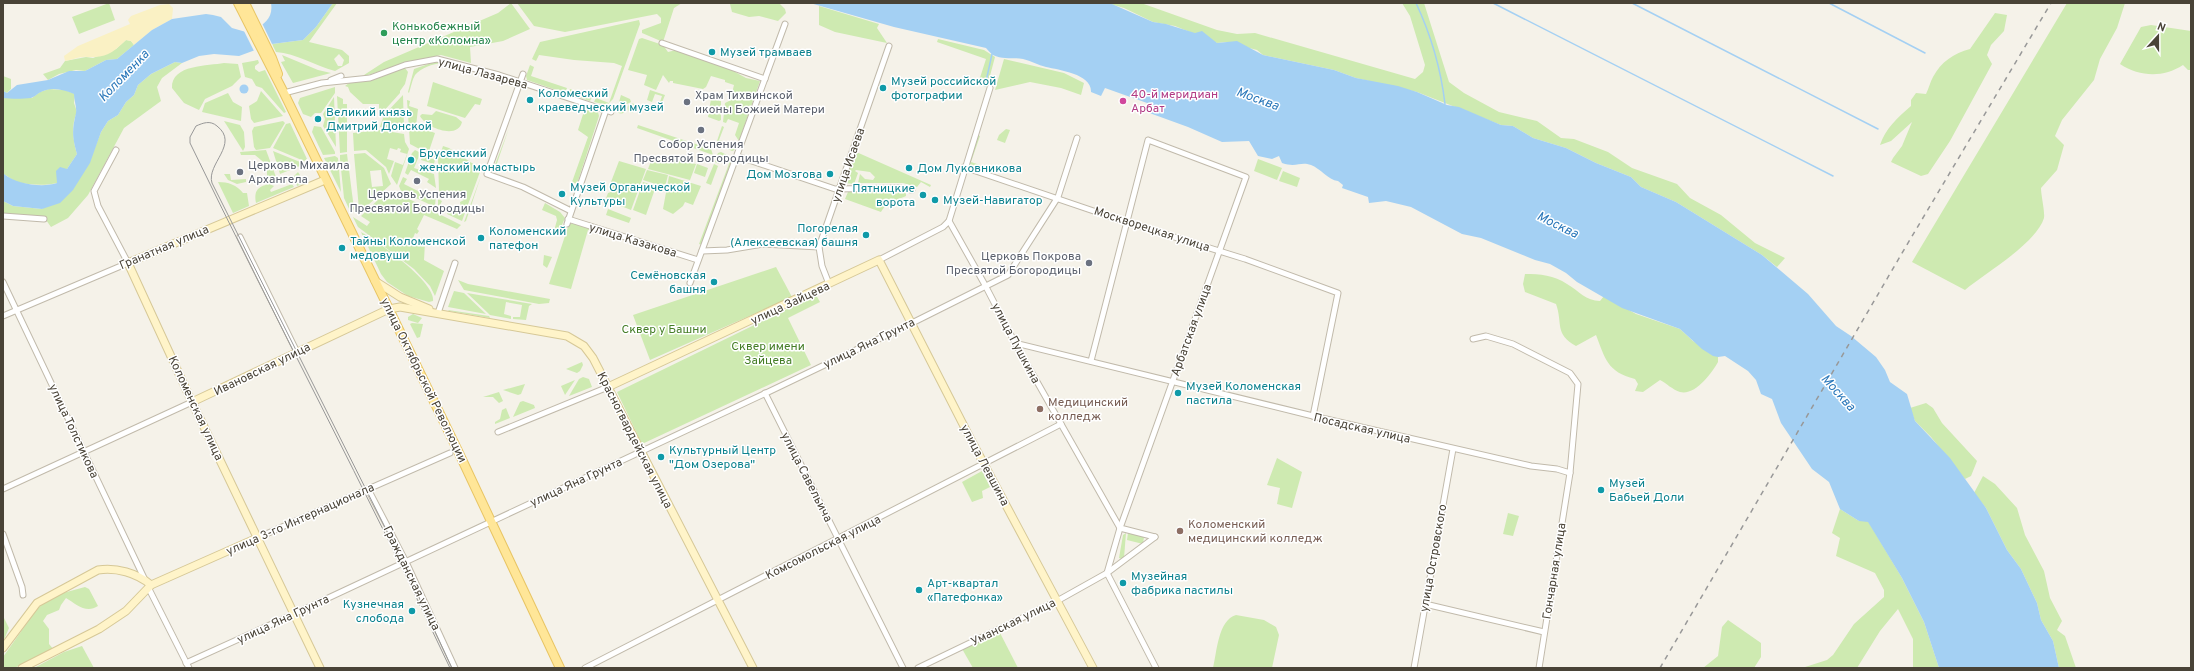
<svg xmlns="http://www.w3.org/2000/svg" width="2194" height="671" font-family="Overpass,sans-serif">
  <style>
    .green { fill: #ceeab1; fill-rule: evenodd }
    .sand { fill: #faf1c4 }
    .water { fill: #a4d0f3 }
    .pier { fill: #f5f2e9 }
    .lines { fill: none; stroke-linecap: round; stroke-linejoin: round }
    .stream { stroke: #a4d0f3; stroke-width: 1.5 }
    .street-casing { stroke: #c1baab; stroke-width: 7 }
    .secondary-casing { stroke: #d6c897; stroke-width: 9 }
    .primary-casing { stroke: #e8c564; stroke-width: 10 }
    .street { stroke: #fff; stroke-width: 5 }
    .secondary { stroke: #fff4c9; stroke-width: 7 }
    .primary { stroke: #ffe698; stroke-width: 8 }
    .tram { stroke: #989898; stroke-width: 1 }
    .rail { stroke: #989898; stroke-width: 1.5; stroke-dasharray: 5 5; stroke-linecap: butt }
    .leisure-dot { fill: #2e9e5b; stroke: #fff; stroke-width: 1.5 }
    .culture-dot { fill: #0f9aa8; stroke: #fff; stroke-width: 1.5 }
    .hotel-dot { fill: #d1479c; stroke: #fff; stroke-width: 1.5 }
    .worship-dot { fill: #6b7280; stroke: #fff; stroke-width: 1.5 }
    .education-dot { fill: #8d6e63; stroke: #fff; stroke-width: 1.5 }
    .labels { text-anchor: middle; stroke-width: 3; stroke-linejoin: round; paint-order: stroke }
    .leisure-label { font-size: 12px; fill: #27864d; stroke: #fff; text-anchor: start }
    .culture-label { font-size: 12px; fill: #0d838f; stroke: #fff; text-anchor: start }
    .street-label { font-size: 12px; fill: #494337; stroke: #fff }
    .hotel-label { font-size: 12px; fill: #b23c85; stroke: #fff; text-anchor: start }
    .worship-label { font-size: 12px; fill: #5b616d; stroke: #fff; text-anchor: start }
    .park-label { font-size: 12px; fill: #457e27; stroke: #fff }
    .education-label { font-size: 12px; fill: #785e54; stroke: #fff; text-anchor: start }
    .water-label { font-size: 13px; font-style: italic; fill: #2b78ba; stroke: #fff }
  </style>
  <rect width="100%" height="100%" fill="#f5f2e9"/>
  <g class="green">
    <polygon points="109,3 115,20 79,34 72,17"/>
    <path d="M333,3h4l-28,39 33,8 7,6v7l-14,8c-20,-5 -39,-18 -59,-19l-4,-8 31,-4 13,-13zM339,54l5,6 -2,6h-4l-4,-7z"/>
    <polygon points="511,3 530,29 503,41 470,47 471,63 441,55 402,64 368,75 364,75 384,62 498,13"/>
    <polygon points="517,3 682,3 674,8 663,42 642,33 642,30 661,23 661,18 657,14 565,32 534,26"/>
    <polygon points="779,3 785,9 786,13 778,21 759,16 749,17 732,12 730,4"/>
    <polygon points="1107,3 1141,3 1217,30 1237,34 1255,33 1415,79 1423,72 1425,65 1410,16 1402,3 1424,3 1449,82 1464,93 1499,112 1537,121 1561,138 1574,139 1608,152 1632,168 1677,184 1690,198 1721,215 1755,243 1785,258 1777,267 1762,255 1676,202 1641,187 1631,177 1596,163 1566,148 1533,138 1513,126 1501,125 1417,92 1356,78 1334,70 1263,55 1257,50 1226,42 1217,43 1175,26 1153,22 1124,8"/>
    <path d="M2067,3h58l-8,25 -17,31 -6,21 -32,40 -7,16 9,9 -7,25 -16,18c0,7 4,24 3,30 -8,26 -59,55 -79,72l-53,-28z"/>
    <polygon points="819,6 879,24 877,28 887,43 835,32 819,25"/>
    <path d="M1995,13l12,2 -3,16 -13,14 -4,10 5,9 -42,77 -22,33 -7,2 -30,-14 2,-4 9,-12 10,-24 -21,19 -11,4c5,-16 18,-28 31,-39v-6l5,-7 10,1c3,-6 4,-12 7,-17 8,-15 21,-24 37,-28z"/>
    <polygon points="639,20 640,24 613,99 607,105 594,102 596,98 609,103 622,66 614,63 574,60 539,55 536,61 532,59 540,42"/>
    <path d="M2151,25l40,6v39h-3l-5,-5c-20,13 -43,12 -63,-1l21,-37z"/>
    <polygon points="642,38 663,45 668,52 676,50 728,68 746,78 760,81 739,141 735,135 739,123 728,119 726,123 723,122 725,103 731,100 727,94 732,93 734,85 725,82 725,80 711,76 706,87 703,89 673,83 673,81 670,81 669,83 663,75 656,90 644,85 647,75 628,70 639,39"/>
    <polygon points="938,39 984,50 995,57 987,87 978,84 986,59 937,42"/>
    <polygon points="126,40 131,41 134,45 117,59 106,60 85,71 76,70 59,74 48,80 43,74 60,68 65,61 86,57 93,58 116,49"/>
    <polygon points="282,55 318,70 331,73 293,83 281,62 285,61"/>
    <polygon points="1004,59 1064,73 1084,83 1081,95 1061,88 1030,82 995,90"/>
    <polygon points="258,60 259,63 255,66 255,69 259,72 265,70 286,112 284,113 262,88 256,86 252,79 245,77 242,63"/>
    <path d="M437,61l11,3c-9,-3 -27,3 -33,11 -3,5 -4,12 -6,18l-1,-1 6,-23z"/>
    <polygon points="175,62 182,63 162,78 157,87 161,101 124,128 88,195 68,218 51,227 46,220 3,215 3,201 13,206 42,209 81,175 89,163 101,132 108,121 118,115 126,102 134,95 138,85 151,74"/>
    <path d="M224,63l14,1 3,13 -9,9 -27,13 -6,11 -15,-7 -12,-15c-1,-24 37,-22 52,-25z"/>
    <polygon points="530,65 534,67 531,76 567,88 565,93 527,80 526,76"/>
    <polygon points="405,68 408,72 405,84 400,91 400,93 382,113 379,111 379,104 363,104 350,92 348,87 345,86 349,83 369,80"/>
    <polygon points="3,76 11,79 11,89 7,93 3,91"/>
    <polygon points="433,82 482,99 480,105 475,104 465,118 427,106"/>
    <polygon points="335,87 335,93 321,113 315,113 311,117 303,114 298,103 300,98"/>
    <path d="M49,89l16,1 10,4 -1,9 3,9c-6,12 -4,29 0,42l-10,15 -10,2v12c-11,3 -29,2 -40,-1 -5,-2 -9,-6 -14,-8v-76h29l8,-6z"/>
    <polygon points="570,89 592,97 590,101 568,94"/>
    <polygon points="650,90 665,95 661,105 659,105 662,96 655,94 652,102 647,100"/>
    <polygon points="261,91 283,116 254,123 251,119 249,106 257,101"/>
    <polygon points="228,93 233,102 242,107 241,121 202,112 205,103"/>
    <polygon points="403,95 404,128 400,130 380,127 384,115"/>
    <polygon points="621,95 630,99 631,102 627,104 619,102"/>
    <polygon points="337,96 343,99 343,104 347,104 347,152 340,153"/>
    <polygon points="334,97 336,147 323,126 325,119 323,114"/>
    <polygon points="711,99 721,101 721,120 719,121 708,117"/>
    <polygon points="407,100 410,101 409,106 418,109 416,126 435,133 429,151 440,155 443,146 449,148 481,169 462,221 447,214 448,209 458,212 457,208 461,207 460,202 464,200 447,190 445,194 439,191 438,159 410,144"/>
    <circle cx="632" cy="108" r="4.5"/>
    <circle cx="621" cy="109" r="4.5"/>
    <polygon points="585,108 598,112 599,116 577,184 572,182 588,137 578,130"/>
    <path d="M436,111l20,6 6,5c-4,18 -36,6 -42,-6l2,-2 10,1z"/>
    <polygon points="224,121 240,125 244,132 245,147 243,151"/>
    <polygon points="283,121 285,123 270,148 256,150 254,147 252,131 254,127"/>
    <polygon points="290,123 307,159 304,161 273,148 286,124"/>
    <polygon points="638,125 711,149 713,155 637,128"/>
    <polygon points="314,126 321,127 335,152 335,154 323,155 312,132"/>
    <polygon points="722,126 724,127 719,140 732,144 736,141 739,145 737,149 732,151 726,148 725,144 717,141"/>
    <polygon points="509,128 494,172 493,170"/>
    <polygon points="1006,129 1010,130 1005,143 997,140 999,135"/>
    <polygon points="380,130 404,134 405,142 409,149 397,185 391,176 395,162 403,165 407,154 400,152 401,149 398,148 397,150 390,148 387,159 394,161 389,174 386,167 366,150 354,151 353,133"/>
    <polygon points="978,135 980,136 971,162 986,167 984,171 972,167 969,163"/>
    <polygon points="266,150 276,177 270,178 268,182 262,183 267,176 267,165 255,155 241,155 240,152"/>
    <polygon points="415,150 435,160 434,164 421,160 422,157 419,156 414,168 434,174 436,188 427,182 429,179 411,170 408,175 405,173 412,153"/>
    <polygon points="273,151 305,164 280,174"/>
    <polygon points="854,151 931,185 930,187 921,182 917,187 903,183 858,183 860,174 865,179 873,180 875,177 870,172 856,170 855,171 858,173 854,184 845,183 844,181"/>
    <polygon points="721,152 733,158 702,245 699,244 730,161 721,158 719,164 715,162 718,153"/>
    <path d="M365,153l19,15 7,16 -24,22 -8,3 -5,-55zM381,170l2,16 -11,1 -2,-16z"/>
    <polygon points="347,154 354,209 351,213 344,198 340,159 340,155"/>
    <polygon points="335,156 338,158 341,192 324,158"/>
    <polygon points="653,156 696,164 690,180 648,169"/>
    <polygon points="1258,159 1282,168 1277,180 1254,171"/>
    <polygon points="619,161 646,169 631,210 611,202 610,205 605,201 608,193 611,192 613,185 611,182"/>
    <polygon points="697,164 708,168 705,177 694,173"/>
    <polygon points="714,164 718,166 711,185 706,183"/>
    <polygon points="647,170 668,175 665,187 643,180"/>
    <polygon points="1283,171 1300,178 1297,187 1279,181"/>
    <polygon points="298,172 305,183 297,186 294,176"/>
    <polygon points="224,174 230,174 231,180 246,179 246,182 237,184 228,180"/>
    <polygon points="481,176 466,221 464,222"/>
    <polygon points="669,176 701,186 693,205 685,202 683,206 673,214 663,209"/>
    <polygon points="403,177 407,179 404,184 422,193 423,190 431,194 436,192 435,207 401,191 399,186"/>
    <path d="M218,182c10,0 19,3 25,11h4l2,13 -16,7z"/>
    <polygon points="643,182 656,186 646,215 633,210"/>
    <path d="M269,184l5,2 -4,4 1,2 21,-8 2,3 -38,16c-2,-12 1,-16 13,-19z"/>
    <path d="M848,192h51l7,1v3c-12,5 -18,5 -25,16l-36,-13z"/>
    <polygon points="389,194 397,197 401,195 461,225 457,229 424,215 417,229 419,231 417,234 415,233 410,246 419,242 425,243 424,260 444,271 435,296 430,286 414,269 358,227 353,217 367,226 370,222 361,216 381,197"/>
    <polygon points="438,199 442,201 440,205 447,208 445,213 438,209"/>
    <polygon points="545,203 560,212 565,218 558,234 554,231 557,220 556,216 542,210"/>
    <polygon points="608,209 631,218 629,223 606,215"/>
    <polygon points="573,223 597,231 588,230 571,289 549,284 569,224"/>
    <path d="M361,232c17,10 74,49 72,69l-4,1 -21,-6 -21,-14 -6,-8z"/>
    <polygon points="544,255 552,257 547,268 543,265"/>
    <polygon points="776,267 792,297 650,360 633,315"/>
    <path d="M1525,274c15,0 29,1 42,10 12,7 19,17 33,17l4,-5 32,18 44,15 13,12 25,16v5c-6,11 -23,34 -38,30 -7,-2 -14,-9 -20,-12l-17,12 -8,-1 3,-7 -3,-5c-28,-7 -30,-21 -39,-44l-20,11c-22,-12 -13,-23 -20,-42l-31,-12 -2,-8z"/>
    <polygon points="458,280 468,284 550,299 549,303 539,304 464,290"/>
    <polygon points="454,291 464,293 486,314 448,307"/>
    <polygon points="467,293 532,304 529,306 526,320 513,319 513,317 520,317 522,305 506,302 504,314 511,316 511,319 490,315"/>
    <polygon points="816,295 820,302 788,318 811,365 642,444 617,392"/>
    <polygon points="448,310 489,316 490,318 449,311"/>
    <polygon points="413,314 422,318 418,323 408,320 408,317"/>
    <polygon points="412,323 423,324 420,337 417,338 410,324"/>
    <polygon points="582,362 583,365 580,371 577,373 566,369"/>
    <polygon points="583,377 589,379 592,387 569,396 579,379"/>
    <polygon points="575,380 565,395 561,386"/>
    <polygon points="525,384 521,394 518,395 503,390"/>
    <polygon points="499,392 503,401 499,403 493,397 483,397"/>
    <polygon points="523,401 534,405 535,408 513,417 520,402"/>
    <polygon points="1926,403 1933,408 1942,423 1977,461 1971,476 1965,479 1931,437 1915,421 1910,408"/>
    <polygon points="506,408 510,418 495,424 495,422 500,419 502,410"/>
    <polygon points="1277,458 1302,472 1292,508 1277,504 1280,488 1267,485"/>
    <polygon points="982,471 990,487 982,491 983,498 972,502 962,482"/>
    <polygon points="1983,476 1995,484 2017,508 2025,535 2044,571 2050,598 2062,621 2057,630 2065,636 2076,668 2059,668 2053,641 2041,620 2037,603 2021,569 2007,550 1986,508 1974,493"/>
    <polygon points="1840,509 1859,521 1868,521 1902,578 1924,622 1939,668 1913,668 1913,639 1898,609 1880,631 1857,668 1802,668 1827,660 1833,655 1854,624 1884,597 1884,590 1875,573 1836,556 1840,538 1832,533"/>
    <polygon points="1508,513 1519,516 1513,536 1503,534"/>
    <polygon points="1126,533 1124,558 1122,559 1119,558 1123,535"/>
    <polygon points="1128,533 1144,537 1143,544 1127,540"/>
    <path d="M85,587l4,2 9,17c-12,8 -22,-2 -32,-8l-5,7 -2,5 -12,5 -4,6 6,8v15l5,6 -40,18h-11v-11l34,-48 9,-8 17,-8z"/>
    <path d="M1236,615l28,5 12,7 3,8 -7,33h-59c4,-16 5,-48 23,-53z"/>
    <polygon points="3,616 9,628 3,642"/>
    <polygon points="1728,620 1761,643 1761,657 1754,668 1703,668 1718,656 1722,627"/>
    <polygon points="998,629 1018,668 973,668 961,647"/>
    <polygon points="82,646 94,668 34,668 64,652"/>
  </g>
  <path class="sand" d="M169,4l4,4 -1,11 -20,11 -18,15 -3,-4 -5,-1c-14,13 -19,18 -39,17 -6,-1 -15,3 -22,4l-1,-5 14,-10 52,-22 -2,-4 3,-4 29,-11z"/>
  <g class="water">
    <path d="M271,3h62l-17,24 -13,13 -31,4 -33,12 -25,-2 -15,2 -17,7 -7,-1 -24,12 -13,11 -4,10 -8,7 -8,13 -10,6 -7,11 -11,31 -17,27 -13,13 -18,6 -29,-3 -10,-5 1,-27c12,10 38,14 53,9l-1,-12 4,-4 7,2 10,-15c-5,-18 -5,-24 -1,-41 1,-5 -2,-13 -2,-19 -11,-5 -24,-8 -35,-1 -3,2 -5,4 -8,5 -8,1 -20,1 -28,0v-7l4,2 10,-8 31,-5 21,-9h16l21,-11 11,-1 35,-29 20,-11 34,-5 7,1 8,2 11,11 14,4c14,-5 28,-11 25,-29z"/>
    <path d="M810,3l302,1 41,18 13,2 29,9 7,-2 15,12 20,-2 26,14 71,15 22,8 42,8 19,6 30,13 12,2 42,18 12,1 20,12 33,10 30,15 35,14 10,10 35,15 86,53 46,39 28,32 15,10 25,21 9,13 5,12 17,12 8,27 35,37 36,50 21,42 14,19 16,34 4,17 12,21 6,27h-120l-15,-46 -22,-44 -34,-56 -9,-1 -19,-12 -11,-27 -17,-13 -31,-46 -9,-24 -11,-5 -5,-14 -8,-9 -23,-15 -7,1 -5,-1 -11,-7 -22,-20 -58,-21 -45,-26 -11,-9 -16,-9 -15,-4 -54,-22 -19,-4 -51,-27 -25,-6 -17,2 -1,-6 -26,-9 1,-3 -5,-4c-10,-1 -18,-13 -27,-16 -11,-4 -14,3 -29,-2l-3,-7 -7,3 -14,-3 -9,-15 -27,1 -34,-15 -44,-16 3,-8 -42,-15 -4,8 -10,-4c1,-18 -32,-22 -45,-25 -8,-2 -15,-6 -23,-8 -10,-2 -20,1 -30,-4 -3,-2 -5,-5 -7,-7l-92,-21z"/>
    <circle cx="244" cy="89" r="4.5"/>
  </g>
  <polygon class="pier" points="262,23 273,46 255,53 243,29 246,30"/>
  <g class="lines">
    <g class="stream">
      <path d="M1416,3c15,32 25,67 29,101"/>
      <polyline points="1493,3 1833,176"/>
      <polyline points="1632,3 1878,129"/>
      <polyline points="1829,3 1925,53"/>
      <polyline points="985,86 992,54"/>
    </g>
    <g class="street-casing">
      <g id="street">
        <polyline points="662,43 765,79"/>
        <polyline points="523,74 487,174 523,187 571,211"/>
        <polyline points="331,80 341,76"/>
        <polyline points="284,93 322,83 370,78 405,65 437,59 499,75 611,112"/>
        <polyline points="737,156 835,189 899,188 912,190"/>
        <polyline points="964,167 1126,222 1245,259 1338,293 1313,416"/>
        <polyline points="3,216 44,219"/>
        <polyline points="568,219 698,260"/>
        <polyline points="949,221 985,285 1015,343 1120,528"/>
        <polyline points="567,224 606,110"/>
        <polyline points="240,237 297,352"/>
        <polyline points="702,251 727,250 763,244 819,247"/>
        <polyline points="879,260 943,227 949,221 990,88"/>
        <polyline points="3,282 145,580"/>
        <polyline points="690,283 785,24"/>
        <polyline points="829,284 822,266 819,247 889,46"/>
        <polyline points="438,313 455,263"/>
        <polyline points="3,316 128,263 98,206 94,191 116,150"/>
        <polyline points="1473,339 1486,336 1513,344 1570,373 1578,384 1570,473 1539,668"/>
        <polyline points="1015,343 1313,416 1531,466 1557,469 1570,473"/>
        <polyline points="1091,361 1148,140 1246,177 1120,528 1107,573"/>
        <polyline points="765,393 903,668"/>
        <polyline points="498,432 608,387"/>
        <polyline points="3,489 192,402"/>
        <polyline points="368,489 406,562 455,668"/>
        <polyline points="1120,528 1155,537"/>
        <polyline points="3,534 22,587 23,595"/>
        <polyline points="257,538 450,453"/>
        <polyline points="1107,573 1156,668"/>
        <polyline points="149,589 189,668"/>
        <polyline points="1425,604 1544,632"/>
        <polyline points="186,663 294,614 764,394 912,323 1008,275 1058,197 1077,138"/>
        <polyline points="585,668 1061,424"/>
        <polyline points="918,668 1057,601 1107,573 1155,537"/>
        <polyline points="1414,668 1453,449"/>
      </g>
    </g>
    <g class="secondary-casing">
      <g id="secondary">
        <polyline points="375,281 400,297 429,309"/>
        <polyline points="608,387 879,260 969,436 1093,668"/>
        <polyline points="192,402 389,309 400,307 567,336 584,346 593,358 753,668"/>
        <path d="M3,648l34,-45 61,-33c18,-3 39,3 53,15"/>
        <polyline points="22,668 99,629 126,611 151,585 257,538"/>
        <polyline points="320,668 192,402 128,263 325,180"/>
      </g>
    </g>
    <g class="primary-casing">
      <g id="primary">
        <polyline points="238,3 284,93 458,451 560,668"/>
        <polyline points="245,3 272,58 278,74"/>
      </g>
    </g>
    <use href="#street" class="street"/>
    <use href="#secondary" class="secondary"/>
    <use href="#primary" class="primary"/>
    <path class="tram" d="M450,668c-83,-177 -175,-349 -260,-525v-6l6,-11c7,-3 14,-6 21,0 23,18 -11,38 -5,57l191,380 49,105"/>
    <polyline class="rail" points="1660,668 1905,248 2051,3"/>
  </g>
  <circle class="leisure-dot" cx="384" cy="33" r="4"/>
  <g class="culture-dot">
    <circle cx="712" cy="52" r="4"/>
    <circle cx="883" cy="88" r="4"/>
    <circle cx="530" cy="100" r="4"/>
    <circle cx="318" cy="119" r="4"/>
    <circle cx="411" cy="160" r="4"/>
    <circle cx="909" cy="168" r="4"/>
    <circle cx="830" cy="174" r="4"/>
    <circle cx="562" cy="194" r="4"/>
    <circle cx="923" cy="195" r="4"/>
    <circle cx="935" cy="200" r="4"/>
    <circle cx="866" cy="235" r="4"/>
    <circle cx="481" cy="238" r="4"/>
    <circle cx="342" cy="248" r="4"/>
    <circle cx="714" cy="282" r="4"/>
    <circle cx="1178" cy="393" r="4"/>
    <circle cx="661" cy="457" r="4"/>
    <circle cx="1601" cy="490" r="4"/>
    <circle cx="1123" cy="583" r="4"/>
    <circle cx="919" cy="590" r="4"/>
    <circle cx="412" cy="611" r="4"/>
  </g>
  <circle class="hotel-dot" cx="1123" cy="101" r="4"/>
  <g class="worship-dot">
    <circle cx="687" cy="102" r="4"/>
    <circle cx="701" cy="130" r="4"/>
    <circle cx="240" cy="172" r="4"/>
    <circle cx="417" cy="181" r="4"/>
    <circle cx="1089" cy="263" r="4"/>
  </g>
  <g class="education-dot">
    <circle cx="1040" cy="409" r="4"/>
    <circle cx="1180" cy="531" r="4"/>
  </g>
  <g class="labels">
    <g class="leisure-label">
      <text x="392" y="30">Конькобежный<tspan x="392" dy="14">центр «Коломна»</tspan></text>
    </g>
    <g class="culture-label">
      <text x="720" y="56">Музей трамваев</text>
      <text x="891" y="85">Музей российской<tspan x="891" dy="14">фотографии</tspan></text>
      <text x="538" y="97">Коломеский<tspan x="538" dy="14">краеведческий музей</tspan></text>
      <text x="326" y="116">Великий князь<tspan x="326" dy="14">Дмитрий Донской</tspan></text>
      <text x="419" y="157">Брусенский<tspan x="419" dy="14">женский монастырь</tspan></text>
      <text x="917" y="172">Дом Луковникова</text>
      <text x="822" y="178" text-anchor="end">Дом Мозгова</text>
      <text x="570" y="191">Музей Органической<tspan x="570" dy="14">Культуры</tspan></text>
      <text x="915" y="192" text-anchor="end">Пятницкие<tspan x="915" dy="14">ворота</tspan></text>
      <text x="943" y="204">Музей-Навигатор</text>
      <text x="858" y="232" text-anchor="end">Погорелая<tspan x="858" dy="14">(Алексеевская) башня</tspan></text>
      <text x="489" y="235">Коломенский<tspan x="489" dy="14">патефон</tspan></text>
      <text x="350" y="245">Тайны Коломенской<tspan x="350" dy="14">медовуши</tspan></text>
      <text x="706" y="279" text-anchor="end">Семёновская<tspan x="706" dy="14">башня</tspan></text>
      <text x="1186" y="390">Музей Коломенская<tspan x="1186" dy="14">пастила</tspan></text>
      <text x="669" y="454">Культурный Центр<tspan x="669" dy="14">"Дом Озерова"</tspan></text>
      <text x="1609" y="487">Музей<tspan x="1609" dy="14">Бабьей Доли</tspan></text>
      <text x="1131" y="580">Музейная<tspan x="1131" dy="14">фабрика пастилы</tspan></text>
      <text x="927" y="587">Арт-квартал<tspan x="927" dy="14">«Патефонка»</tspan></text>
      <text x="404" y="608" text-anchor="end">Кузнечная<tspan x="404" dy="14">слобода</tspan></text>
    </g>
    <g class="street-label">
      <text transform="translate(483 73) rotate(15)" y="4">улица Лазарева</text>
      <text transform="translate(848 165) rotate(-71)" y="4">улица Исаева</text>
      <text transform="translate(1152 229) rotate(18)" y="4">Москворецкая улица</text>
      <text transform="translate(633 240) rotate(17)" y="4">улица Казакова</text>
      <text transform="translate(164 247) rotate(-23)" y="4">Гранатная улица</text>
      <text transform="translate(790 303) rotate(-25)" y="4">улица Зайцева</text>
      <text transform="translate(1191 330) rotate(-70)" y="4">Арбатская улица</text>
      <text transform="translate(869 343) rotate(-26)" y="4">улица Яна Грунта</text>
      <text transform="translate(1016 343) rotate(62)" y="4">улица Пушкина</text>
      <text transform="translate(262 369) rotate(-26)" y="4">Ивановская улица</text>
      <text transform="translate(424 380) rotate(64)" y="4">улица Октябрьской Революции</text>
      <text transform="translate(196 408) rotate(65)" y="4">Коломенская улица</text>
      <text transform="translate(1362 428) rotate(13)" y="4">Посадская улица</text>
      <text transform="translate(74 431) rotate(65)" y="4">улица Толстикова</text>
      <text transform="translate(635 440) rotate(63)" y="4">Красногвардейская улица</text>
      <text transform="translate(985 465) rotate(62)" y="4">улица Левшина</text>
      <text transform="translate(807 477) rotate(63)" y="4">улица Савельича</text>
      <text transform="translate(576 482) rotate(-25)" y="4">улица Яна Грунта</text>
      <text transform="translate(300 519) rotate(-24)" y="4">улица 3-го Интернационала</text>
      <text transform="translate(823 547) rotate(-27)" y="4">Комсомольская улица</text>
      <text transform="translate(1433 558) rotate(-80)" y="4">улица Островского</text>
      <text transform="translate(1554 571) rotate(-81)" y="4">Гончарная улица</text>
      <text transform="translate(412 578) rotate(64)" y="4">Гражданская улица</text>
      <text transform="translate(283 619) rotate(-25)" y="4">улица Яна Грунта</text>
      <text transform="translate(1013 622) rotate(-26)" y="4">Уманская улица</text>
    </g>
    <g class="hotel-label">
      <text x="1131" y="98">40-й меридиан<tspan x="1131" dy="14">Арбат</tspan></text>
    </g>
    <g class="worship-label">
      <text x="695" y="99">Храм Тихвинской<tspan x="695" dy="14">иконы Божией Матери</tspan></text>
      <text x="701" y="148" text-anchor="middle">Собор Успения<tspan x="701" dy="14">Пресвятой Богородицы</tspan></text>
      <text x="248" y="169">Церковь Михаила<tspan x="248" dy="14">Архангела</tspan></text>
      <text x="417" y="198" text-anchor="middle">Церковь Успения<tspan x="417" dy="14">Пресвятой Богородицы</tspan></text>
      <text x="1081" y="260" text-anchor="end">Церковь Покрова<tspan x="1081" dy="14">Пресвятой Богородицы</tspan></text>
    </g>
    <g class="park-label">
      <text x="664" y="333">Сквер у Башни</text>
      <text x="768" y="350">Сквер имени<tspan x="768" dy="14">Зайцева</tspan></text>
    </g>
    <g class="education-label">
      <text x="1048" y="406">Медицинский<tspan x="1048" dy="14">колледж</tspan></text>
      <text x="1188" y="528">Коломенский<tspan x="1188" dy="14">медицинский колледж</tspan></text>
    </g>
    <g class="water-label">
      <text transform="translate(123 75) rotate(-46)" y="5">Коломенка</text>
      <text transform="translate(1258 98) rotate(20)" y="5">Москва</text>
      <text transform="translate(1558 224) rotate(26)" y="5">Москва</text>
      <text transform="translate(1839 392) rotate(48)" y="5">Москва</text>
    </g>
  </g>
  <rect width="2194" height="671" fill="none" stroke="#494337" stroke-width="8"/>
  <g transform="translate(2158 36) rotate(21)" stroke="#ffffff" stroke-width="3" paint-order="stroke">
  <path d="M0-3L7 15L0 10L-7 15Z" fill="#494337"/>
  <text y="-6" font-size="11" font-weight="bold" text-anchor="middle" fill="#494337">N</text>
  </g>
</svg>
